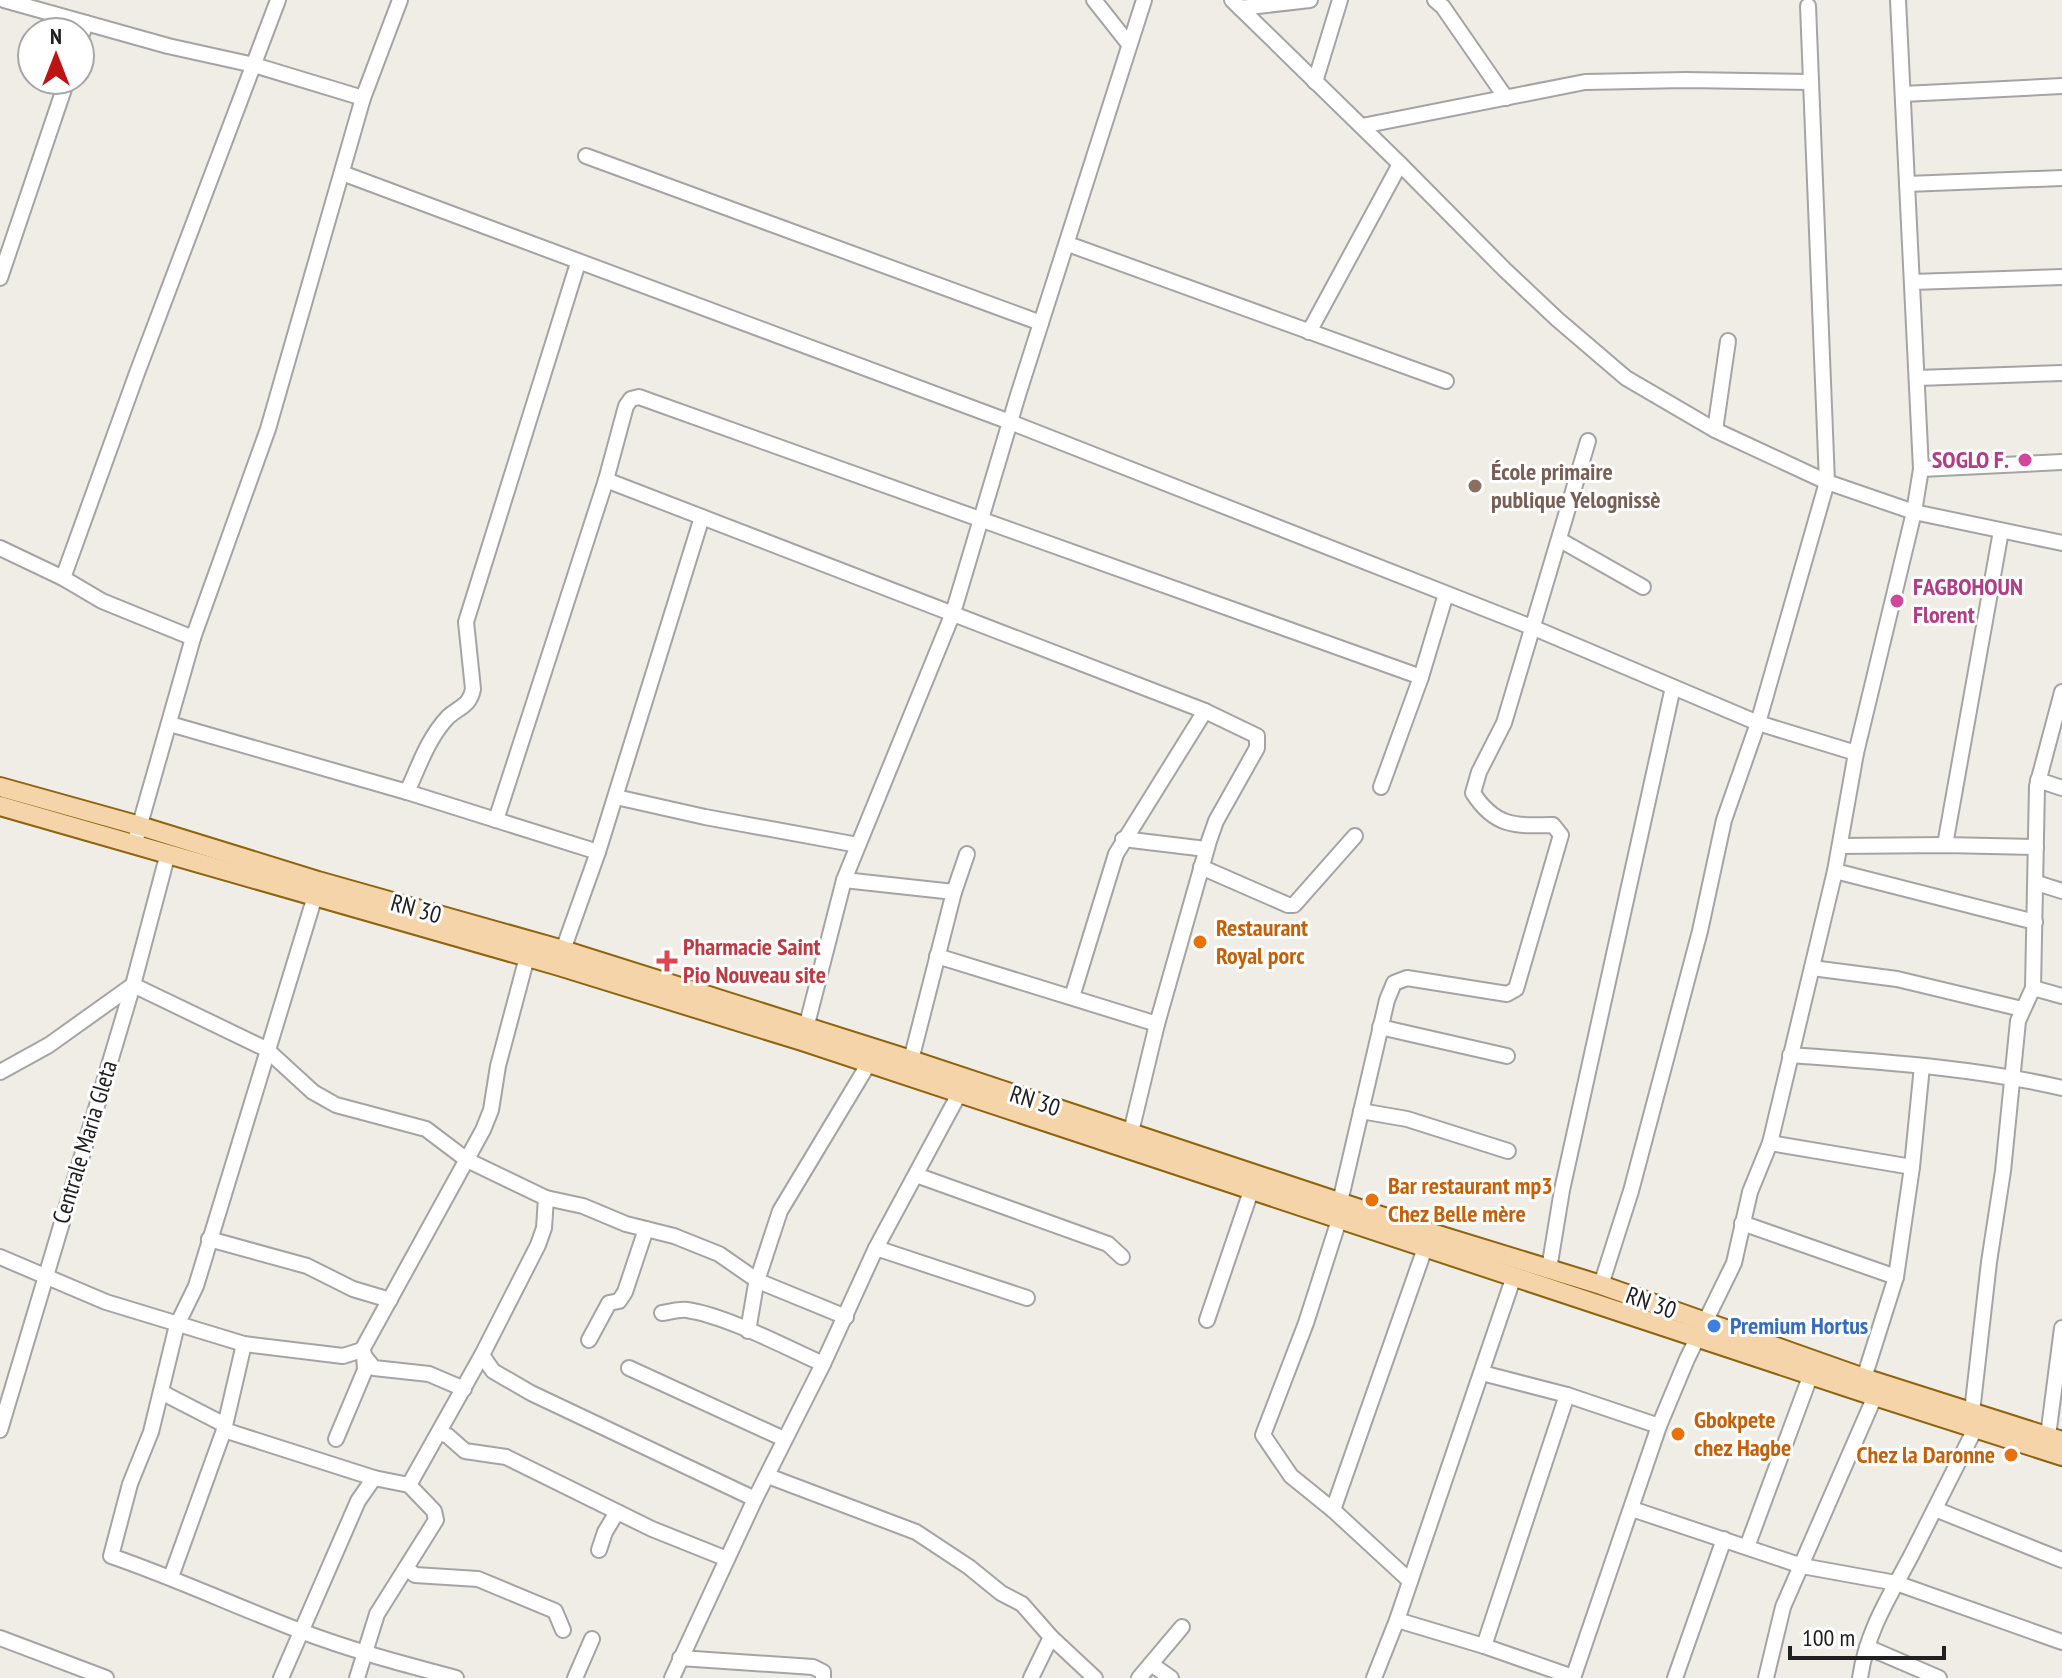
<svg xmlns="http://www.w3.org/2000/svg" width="2062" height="1678" font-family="'PT Sans Narrow',sans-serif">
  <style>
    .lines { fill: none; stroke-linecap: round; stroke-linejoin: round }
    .minor-casing { stroke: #a4a4a4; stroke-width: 18 }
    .major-casing { stroke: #8e640e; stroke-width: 22 }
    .minor { stroke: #fff; stroke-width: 14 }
    .major { stroke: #f4d4a8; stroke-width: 18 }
    .hotel-dot { fill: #d1479c; stroke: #fff; stroke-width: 3 }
    .education-dot { fill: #8d6e63; stroke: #fff; stroke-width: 3 }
    .food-dot { fill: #e8710a; stroke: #fff; stroke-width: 3 }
    .health-dot { fill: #e0444e; stroke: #fff; stroke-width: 3 }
    .shop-dot { fill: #3f7fe0; stroke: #fff; stroke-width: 3 }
    .labels { text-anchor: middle; stroke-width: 6; stroke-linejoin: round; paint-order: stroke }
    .hotel-label { font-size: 24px; font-weight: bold; fill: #b23c85; stroke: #fff; text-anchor: end }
    .education-label { font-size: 24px; font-weight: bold; fill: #785e54; stroke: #fff; text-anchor: start }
    .street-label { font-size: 24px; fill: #202020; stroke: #fff }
    .food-label { font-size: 24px; font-weight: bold; fill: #c56008; stroke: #fff; text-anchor: start }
    .health-label { font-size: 24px; font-weight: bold; fill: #be3a42; stroke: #fff; text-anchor: start }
    .shop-label { font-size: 24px; font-weight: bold; fill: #366cbe; stroke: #fff; text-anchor: start }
  </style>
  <rect width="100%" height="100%" fill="#f0ede7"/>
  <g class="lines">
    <g class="minor-casing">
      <g id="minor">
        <polyline points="4,0 168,46 254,65 363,98"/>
        <polyline points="1094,0 1128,43"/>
        <polyline points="1232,0 1400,164 1504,269 1557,319 1626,378 1715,430 1827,482 1914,512 2062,543"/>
        <polyline points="1435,0 1443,7 1506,98"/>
        <polyline points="1240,8 1310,0"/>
        <polyline points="80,40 86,23"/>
        <polyline points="1315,82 1340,0"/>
        <polyline points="1903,94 2062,86"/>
        <polyline points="1362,126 1585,82 1686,80 1811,82"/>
        <polyline points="586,156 1041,323"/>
        <polyline points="342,173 1010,422 1534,628 1758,723 1856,753"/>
        <polyline points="1907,184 2062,178"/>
        <polyline points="1068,244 1446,381"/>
        <polyline points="0,278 67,80"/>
        <polyline points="1912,282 2062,277"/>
        <polyline points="1309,332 1400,164"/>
        <polyline points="1917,378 2062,373"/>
        <polyline points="1715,430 1728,341"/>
        <polyline points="1921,469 2062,462"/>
        <polyline points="606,480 1205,711 1257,736 1257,748 1216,821 1209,841 1157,1024 1131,1132"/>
        <polyline points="1560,540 1643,587"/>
        <polyline points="0,548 63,578 102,601 193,638"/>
        <polyline points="63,578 137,373 278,0"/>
        <polyline points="170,724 407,792 598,852"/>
        <polyline points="2038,780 2062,788"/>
        <polyline points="1381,787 1421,677 1446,594"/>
        <path d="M407,792c12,-26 21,-54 41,-75 11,-10 22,-11 25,-28l-7,-67 112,-359"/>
        <polyline points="616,797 705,817 858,845"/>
        <polyline points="496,820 606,480 626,406 631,399 639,397 1421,677"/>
        <polyline points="1123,839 1206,849"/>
        <polyline points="135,842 193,638 268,429 363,98 400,0"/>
        <polyline points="1945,845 2001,531"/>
        <polyline points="1840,846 1945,845 2036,847"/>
        <polyline points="1201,867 1288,905 1294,905 1355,836"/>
        <polyline points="1835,871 2035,922"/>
        <polyline points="844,880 954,892 911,1060"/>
        <polyline points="2037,883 2062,891"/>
        <polyline points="954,892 967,854"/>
        <path d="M315,896l-119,390 -19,39 -26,107 -21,52 -19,72c64,22 124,50 187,74 52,20 105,34 158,48"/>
        <polyline points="563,950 598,852 702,517"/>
        <polyline points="937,956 1157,1024"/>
        <polyline points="1812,968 1897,979 2022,1009"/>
        <polyline points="2033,988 2062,996"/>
        <polyline points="1072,997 1116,854 1205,711"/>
        <polyline points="1380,1027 1507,1056"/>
        <polyline points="806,1028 844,880 953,613 1018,395 1144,0"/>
        <path d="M1790,1055c91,7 183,12 272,33"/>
        <polyline points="0,1072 49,1045 133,985 266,1049 313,1092 336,1105 426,1129 467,1160 546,1198 583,1206 626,1224 674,1236 719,1254 758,1281 846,1317"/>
        <polyline points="1361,1111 1407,1119 1508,1151"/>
        <polyline points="1770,1143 1912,1167"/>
        <polyline points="916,1175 1108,1244 1122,1257"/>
        <path d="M1340,1202l47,-202 7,-17 13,-5 100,16 9,-5 45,-154 -8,-10c-38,1 -58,2 -80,-32l6,-21 25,-49 84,-282"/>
        <polyline points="1339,1220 1306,1323 1263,1435 1291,1476 1333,1510 1410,1581"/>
        <polyline points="1742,1223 1896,1277"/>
        <polyline points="209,1239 307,1266 353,1289 390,1300"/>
        <polyline points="876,1248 1027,1298"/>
        <polyline points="0,1257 106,1302 244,1344 343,1356 362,1350 483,1130 491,1110 498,1066 527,957"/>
        <polyline points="1549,1269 1562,1190 1673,687"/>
        <polyline points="1601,1285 1631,1191 1700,931 1724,820 1758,723 1827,482 1808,6"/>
        <path d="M662,1313c8,-1 17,-4 25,-3 40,6 98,37 136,54"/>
        <polyline points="1207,1320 1251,1191"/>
        <polyline points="748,1331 756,1284 780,1211 869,1063"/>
        <polyline points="589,1340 609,1303 619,1301 625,1292 646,1229"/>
        <polyline points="482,1355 493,1371 531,1393 755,1499"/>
        <polyline points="366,1358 374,1368 429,1374 464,1389"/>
        <polyline points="629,1368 784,1439"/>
        <polyline points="1482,1373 1567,1395 1659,1426"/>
        <polyline points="1864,1378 1896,1277 1912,1167 1922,1066"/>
        <polyline points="161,1392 225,1425"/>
        <polyline points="1972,1412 1989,1262 2003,1171 2018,1021 2033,988 2037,786 2062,692"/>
        <polyline points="0,1430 133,985 168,853"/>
        <polyline points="224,1430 374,1478 409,1485 434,1511 436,1520 377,1614 357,1678"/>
        <polyline points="440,1433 448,1436 465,1451 506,1457 652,1529 727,1559"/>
        <polyline points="2048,1436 2062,1328"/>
        <polyline points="336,1439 365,1370 364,1354"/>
        <polyline points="768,1476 916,1532 969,1567 1001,1593 1022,1604 1051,1637"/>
        <polyline points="409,1485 482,1355 538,1245 544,1228 546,1198"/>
        <polyline points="1632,1509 1802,1566 1896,1583 2062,1642"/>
        <polyline points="1935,1509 2062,1560"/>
        <polyline points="1333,1510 1425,1248"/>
        <polyline points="1747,1547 1811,1374"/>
        <polyline points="599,1550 605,1532 617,1512"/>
        <polyline points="406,1568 415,1575 478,1579 555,1611 563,1630"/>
        <polyline points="171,1577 224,1430 244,1344"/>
        <polyline points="1397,1620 1484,1646 1573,1677"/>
        <polyline points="0,1638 106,1678"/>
        <polyline points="1484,1646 1567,1395"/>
        <polyline points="1867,1647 1939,1678"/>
        <polyline points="680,1658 813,1667 823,1672 823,1678"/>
        <polyline points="1151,1664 1171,1678"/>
        <polyline points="281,1678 358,1501 374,1478"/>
        <polyline points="575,1678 592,1639"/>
        <polyline points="672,1678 755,1499 823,1364 876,1248 959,1094"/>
        <polyline points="1031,1678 1051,1637 1095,1678"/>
        <polyline points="1139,1678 1182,1627"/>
        <polyline points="1374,1678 1397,1620 1514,1276"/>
        <polyline points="1573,1678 1659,1426 1687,1359 1734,1263 1750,1192 1770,1143 1835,871 1856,753 1914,512 1921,469 1898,0"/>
        <polyline points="1675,1678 1724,1539"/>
        <polyline points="1766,1678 1783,1607 1875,1396"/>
        <path d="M1860,1678c7,-48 30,-82 52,-124 21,-42 42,-84 64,-127"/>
      </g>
    </g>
    <g class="major-casing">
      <g id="major">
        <polyline points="0,787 140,826 318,881 563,950 911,1060 1435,1234 1601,1285 1864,1378 2062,1441"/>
        <polyline points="0,806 559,966 802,1041 1859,1391 2062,1456"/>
      </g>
    </g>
    <use href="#minor" class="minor"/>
    <use href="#major" class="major"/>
  </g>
  <g class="hotel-dot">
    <circle cx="2025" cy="460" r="8"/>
    <circle cx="1897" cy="601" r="8"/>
  </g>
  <circle class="education-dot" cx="1475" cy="486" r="8"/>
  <g class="food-dot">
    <circle cx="1200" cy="942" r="8"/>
    <circle cx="1372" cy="1200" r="8"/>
    <circle cx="1678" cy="1434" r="8"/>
    <circle cx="2011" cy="1455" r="8"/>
  </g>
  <path class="health-dot" d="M663 949h8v8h8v8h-8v8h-8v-8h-8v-8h8z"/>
  <circle class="shop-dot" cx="1714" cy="1326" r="8"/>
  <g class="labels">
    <g class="hotel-label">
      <text x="2009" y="468">SOGLO F.</text>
      <text x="1913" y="595" text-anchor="start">FAGBOHOUN<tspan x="1913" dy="28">Florent</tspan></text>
    </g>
    <g class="education-label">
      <text x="1491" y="480">École primaire<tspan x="1491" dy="28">publique Yelognissè</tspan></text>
    </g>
    <g class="street-label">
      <text transform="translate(416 909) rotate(16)" y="8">RN 30</text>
      <text transform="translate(1035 1101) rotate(18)" y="8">RN 30</text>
      <text transform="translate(85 1142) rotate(-73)" y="8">Centrale Maria Gleta</text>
      <text transform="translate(1651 1303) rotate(20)" y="8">RN 30</text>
    </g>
    <g class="food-label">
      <text x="1216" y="936">Restaurant<tspan x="1216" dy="28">Royal porc</tspan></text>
      <text x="1388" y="1194">Bar restaurant mp3<tspan x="1388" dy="28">Chez Belle mère</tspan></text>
      <text x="1694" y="1428">Gbokpete<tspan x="1694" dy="28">chez Hagbe</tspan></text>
      <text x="1995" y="1463" text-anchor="end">Chez la Daronne</text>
    </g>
    <g class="health-label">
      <text x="683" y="955">Pharmacie Saint<tspan x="683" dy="28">Pio Nouveau site</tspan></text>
    </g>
    <g class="shop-label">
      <text x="1730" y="1334">Premium Hortus</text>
    </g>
  </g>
  <g transform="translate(56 56)"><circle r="38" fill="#ffffff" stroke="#a6a6a6" stroke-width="2"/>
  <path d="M0-6L14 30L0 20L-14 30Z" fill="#be1313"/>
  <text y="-12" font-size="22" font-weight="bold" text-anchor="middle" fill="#202020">N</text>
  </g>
  <path d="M1790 1646v12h154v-12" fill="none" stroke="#202020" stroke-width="4"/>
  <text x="1802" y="1646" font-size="24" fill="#202020" stroke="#ffffff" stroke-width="6" paint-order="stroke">100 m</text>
</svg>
